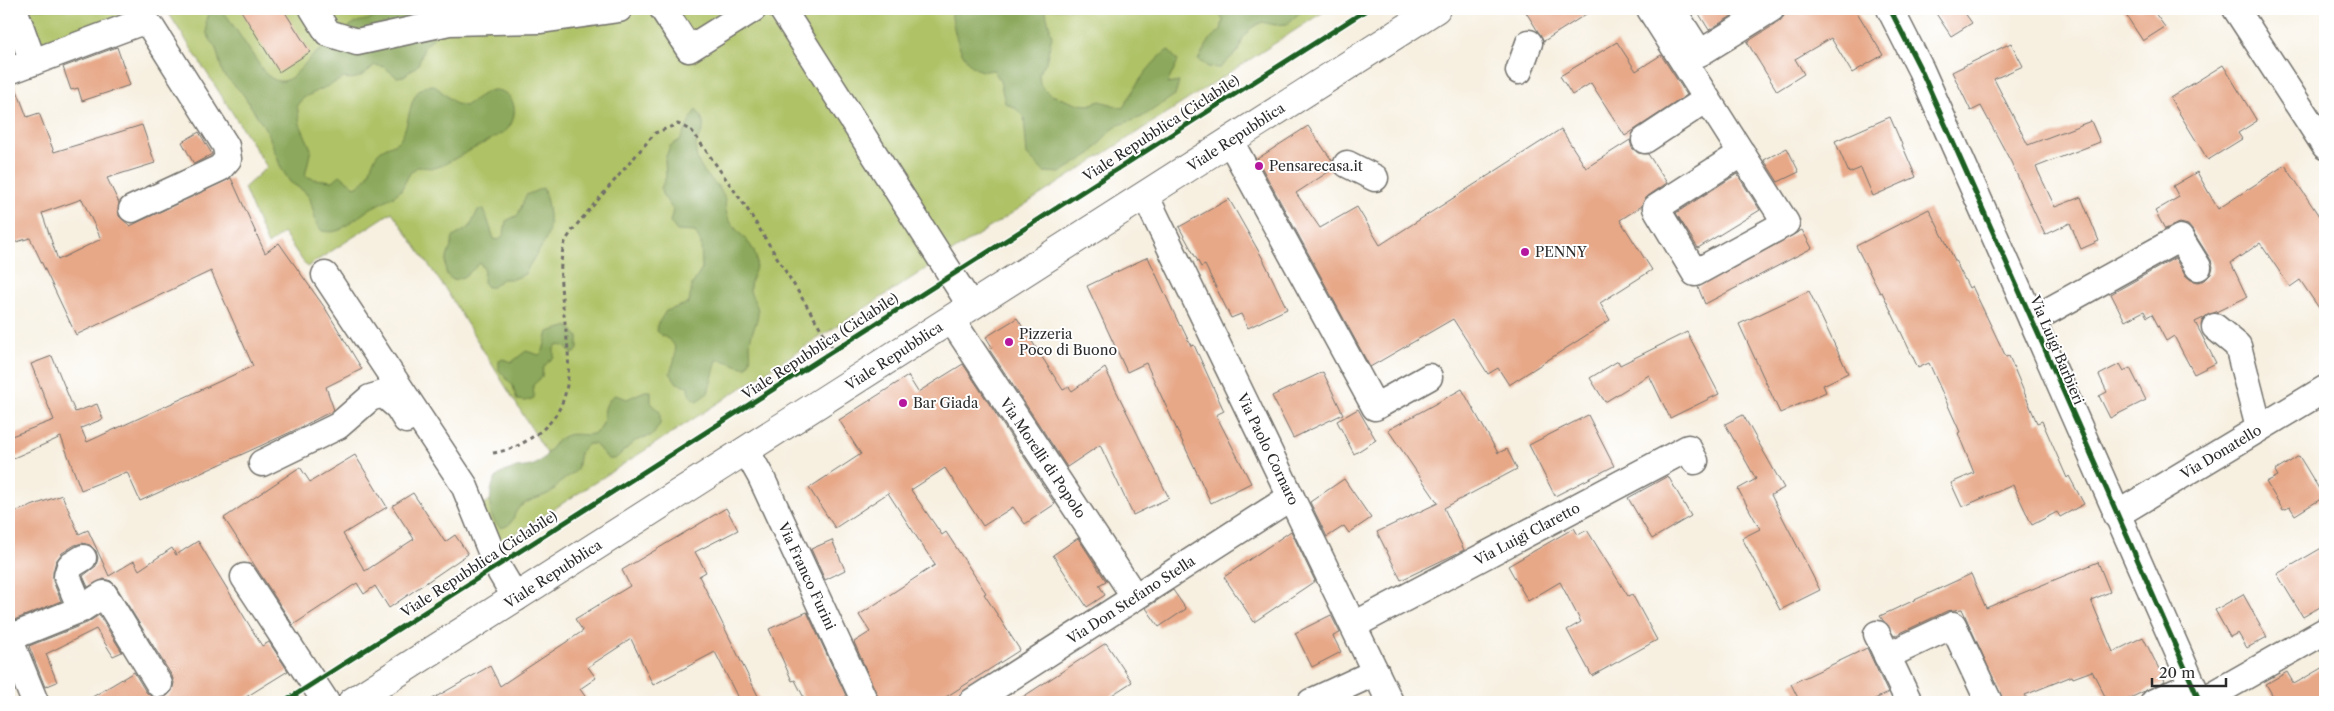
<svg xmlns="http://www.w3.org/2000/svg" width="2334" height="711" font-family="'Libre Caslon Text',serif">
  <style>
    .green { fill: #afc266; stroke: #6d7648 }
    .forest { fill: #8ba85b; stroke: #5b6a43 }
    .building { fill: #e7a888; fill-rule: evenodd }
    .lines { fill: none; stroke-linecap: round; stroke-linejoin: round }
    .minor-casing { stroke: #72706b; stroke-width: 29 }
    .major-casing { stroke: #72706b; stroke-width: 30 }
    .path { stroke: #72706b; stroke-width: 3; stroke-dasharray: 4 4; stroke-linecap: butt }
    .minor { stroke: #fff; stroke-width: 26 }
    .major { stroke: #fff; stroke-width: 28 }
    .cycleway-casing { stroke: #fff; stroke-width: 8 }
    .cycleway { stroke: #1b5e20; stroke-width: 5 }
    .poi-dot { fill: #b5179e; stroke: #fff; stroke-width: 2 }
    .labels { text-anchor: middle; stroke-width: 4; stroke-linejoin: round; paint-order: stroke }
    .street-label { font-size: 14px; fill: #2b2b2b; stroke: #fff }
    .poi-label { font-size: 14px; fill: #2b2b2b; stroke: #fff; text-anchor: start }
  </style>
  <rect width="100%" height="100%" fill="#fff"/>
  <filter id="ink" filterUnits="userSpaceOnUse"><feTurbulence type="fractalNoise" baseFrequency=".02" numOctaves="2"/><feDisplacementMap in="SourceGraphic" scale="10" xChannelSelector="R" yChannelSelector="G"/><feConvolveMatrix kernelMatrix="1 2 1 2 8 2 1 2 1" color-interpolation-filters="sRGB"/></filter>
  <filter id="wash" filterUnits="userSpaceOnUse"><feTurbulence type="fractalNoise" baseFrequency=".0096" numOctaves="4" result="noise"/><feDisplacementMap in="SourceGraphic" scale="20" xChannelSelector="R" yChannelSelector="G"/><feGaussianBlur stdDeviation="1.12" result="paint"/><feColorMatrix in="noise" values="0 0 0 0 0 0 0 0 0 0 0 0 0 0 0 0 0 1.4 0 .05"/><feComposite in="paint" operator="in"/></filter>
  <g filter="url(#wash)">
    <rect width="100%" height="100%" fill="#f7f0e1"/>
    <g class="green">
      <polygon points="28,9 158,9 128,16 42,48"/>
      <polygon points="166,9 1328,9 495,547 478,508 551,460 446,290 392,212 307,267 283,233 268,245 244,188 267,167"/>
    </g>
    <g class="forest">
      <path d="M388,9h71l-35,39 -6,17 -14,11 -7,1 -13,-10 -9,-2c-11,9 -16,16 -31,13l-41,20 -6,7 3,19 11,25 -6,27 9,3 19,2 7,-6 15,12c19,-10 12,-20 23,-34 6,-7 17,-7 22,-14 13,-18 6,-54 34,-54l22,19 9,2c8,-5 22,-17 31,-16 23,3 23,32 7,43l-60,32 -8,3 -18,-1 -7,6 -9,17 -7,6 -23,12 -31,22 -8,2 -10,-1 -5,-6 -7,-26 -5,-7 -15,-10 -9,-14 -13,-35 -25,-39 -20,-20 -7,-25 -9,-15 -1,-15 5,-7 8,-1 8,5 37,56c25,25 35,-8 55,-21 5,-3 13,-2 17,-6 6,-5 8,-14 14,-19 12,-9 24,-3 38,-17z"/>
      <path d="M951,9h94l7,27 -6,26 -7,11 1,12 9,9 27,10 13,1 11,-4 23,7c12,-22 25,-43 45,-58l10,11 -11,23 12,-2 -4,13 -33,22 -23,8 -10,7 -17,21 -32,20 -16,-1 -17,-17 -3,-38 -9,-9 -10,-5 -5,-22 -6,-11c-4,0 -9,2 -12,1 -23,-6 -29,-44 -31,-62z"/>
      <polygon points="1216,9 1304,9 1287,24 1275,25 1262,22 1251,28 1243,38 1239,50 1220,68 1208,67 1198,60 1211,38 1221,30 1223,20"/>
      <path d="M696,109c20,27 -8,23 2,52 4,13 19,21 25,33 4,7 1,16 5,23 6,15 24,23 28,40 3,12 -7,22 -6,33 1,8 8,14 8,22 0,9 -5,17 -7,25 -3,12 3,19 -4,30 -11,1 -19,-8 -30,-7l-9,33 -11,8c-7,-4 -9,-7 -9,-15l-11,-3 -7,-10c4,-12 11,-26 -2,-34 -5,-3 -7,-4 -11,-8v-6l9,-14 23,-8 3,-18 10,-16 -1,-26 -6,-11 -18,-1 -7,-9 3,-12 -11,-16 -1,-6 5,-11 -1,-18 5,-13 10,-6z"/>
      <path d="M543,188c5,13 10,39 2,53 -6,11 -15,21 -20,33l-11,5h-12l-9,8h-6l-4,-5 1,-13 -4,-6c-7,6 -24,25 -33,12 -2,-4 -2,-11 -1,-15 3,-9 6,-14 7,-23l17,-10 8,-17 6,-1 10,30 5,1 5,-6 2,-13 12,-6 8,-20z"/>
      <path d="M569,326l9,11v12l-3,4h-4l-7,-7 -8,-1 -2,4v8c-8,7 -12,9 -12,20l-9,8 1,13 -8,3 -9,-1 -4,-14 -14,-16v-9l4,-2 9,3 14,-11 13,4 4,-4 5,-19z"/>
      <path d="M645,391h6v13l9,8v12l-7,11 -18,6 -20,18h-7l-13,-15h-7l-8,8 -3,18 -20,15 -3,5c-10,8 -23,8 -33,16 -10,8 -4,18 -20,22 -7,-5 -11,-13 -11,-22 1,-23 2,-33 27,-38 6,-1 14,-1 19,-4 13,-7 15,-22 29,-28 10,-5 23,3 33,-5 11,-10 0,-25 17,-36l12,4z"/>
    </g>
    <g id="blocks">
      <g class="building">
        <polygon points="240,9 283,9 310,52 279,72"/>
        <polygon points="1524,9 1594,9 1544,41"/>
        <polygon points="1696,9 1743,9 1709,30"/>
        <polygon points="1786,9 1855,9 1883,55 1852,73 1831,38 1795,59 1804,74 1777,91 1747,42 1779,22 1784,16"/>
        <polygon points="1933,9 1962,9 1972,23 1951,36"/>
        <polygon points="2122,9 2152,9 2165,27 2143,41"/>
        <polygon points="1617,42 1636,71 1661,55 1687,95 1625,136 1591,83 1572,95 1560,76"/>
        <polygon points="2011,43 2023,66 1994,79 2028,145 2091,121 2100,142 2036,167 2055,207 2081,197 2099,241 2081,249 2070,223 2045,235 2011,162 1981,106 1971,111 1952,72"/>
        <polygon points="117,47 130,85 82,101 78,88 71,90 63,67"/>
        <polygon points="2223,65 2257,121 2238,133 2242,139 2208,160 2170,98"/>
        <path d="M15,85l12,32 12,-4 15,39 88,-27 13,38 -48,15 12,25v13l11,10 101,-48 34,75 14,-10 46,65 37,61 -36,18 8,23 -41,21 -153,70 -13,-29 -46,18 -20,-53 -52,23v-23l45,-17 -23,-56 21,-8 23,56 22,-8 6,15 -22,9 6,14 166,-76 -42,-95 -135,64 -46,-97 -17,5 -4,-14v-143zM82,199l19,40 -43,21 -16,-47z"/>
        <polygon points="1890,117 1916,177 1873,196 1861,168 1849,173 1835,141"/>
        <polygon points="1308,126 1333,162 1333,169 1296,193 1320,228 1357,207 1380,245 1561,129 1586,168 1630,140 1632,148 1638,153 1648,154 1667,183 1648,196 1642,206 1620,220 1652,270 1600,303 1610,320 1509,385 1498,368 1488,374 1453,319 1370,367 1257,159"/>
        <polygon points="199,132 212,154 194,164 182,142"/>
        <polygon points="1787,148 1799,172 1778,182 1764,160"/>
        <polygon points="2285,165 2325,225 2325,317 2300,280 2290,287 2260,243 2231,263 2247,297 2195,322 2216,363 2194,374 2174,336 2166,341 2152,314 2147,317 2144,311 2125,321 2111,294 2175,258 2185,275 2191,280 2198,282 2205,280 2211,274 2213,267 2211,260 2192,230 2188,225 2180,223 2165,229 2155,211 2179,197 2173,186 2197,172 2218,209"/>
        <polygon points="1737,174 1760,210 1698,248 1676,213"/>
        <polygon points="1229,199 1263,259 1287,309 1248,328 1241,314 1231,318 1205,265 1201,267 1179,227"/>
        <polygon points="1929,209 1969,288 1972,286 2006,357 2009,356 2037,423 2042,421 2067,478 2069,476 2084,504 2060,517 2057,512 2032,525 2013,485 1962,507 1951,483 1974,473 1958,433 1960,432 1929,363 1918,368 1882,292 1880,293 1856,246"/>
        <polygon points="1802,230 1812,248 1705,304 1698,287"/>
        <polygon points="1148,257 1180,326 1181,325 1191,346 1194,345 1224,411 1216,415 1251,483 1211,503 1146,363 1127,372 1087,286"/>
        <polygon points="1809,291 1848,373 1823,385 1826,392 1780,413 1739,324"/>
        <polygon points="1017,318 1063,390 1069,387 1072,391 1105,368 1169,498 1133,515 1100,445 1067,467 989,349 992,347 986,337"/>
        <polygon points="1687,332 1719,394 1670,418 1649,375 1605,402 1590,378 1618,361 1620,365"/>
        <polygon points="963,364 1055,504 1025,524 1013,507 983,526 945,468 911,490 942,535 946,532 986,593 984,594 1020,650 938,702 880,702 854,642 870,632 859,615 935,565 888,493 835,528 809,488 861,454 839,420 908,376 918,392"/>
        <polygon points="2120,364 2124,371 2130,368 2146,400 2110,418 2099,396 2107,392 2099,375"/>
        <polygon points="1323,372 1343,414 1293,438 1272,396"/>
        <polygon points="1462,389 1498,453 1507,449 1517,469 1444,508 1464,550 1401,580 1377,532 1438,503 1388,430"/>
        <polygon points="1358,409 1376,440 1354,454 1337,421"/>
        <polygon points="1588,415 1614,466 1555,496 1529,445"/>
        <polygon points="1743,415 1784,488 1771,495 1820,590 1780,610 1742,538 1760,529 1738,489 1756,479 1725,424"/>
        <polygon points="355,455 387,507 343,534 365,571 414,539 392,506 413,493 445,542 455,535 468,554 389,608 375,586 364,594 357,583 293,625 224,518 300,467 310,482"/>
        <polygon points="2299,456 2324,497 2295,515 2290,507 2283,510 2266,482 2278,476 2275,471"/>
        <polygon points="1668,476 1691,516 1652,539 1628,498"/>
        <polygon points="1344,479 1371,518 1349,533 1344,526 1327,537 1310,502"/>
        <polygon points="62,495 79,534 88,530 109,576 134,561 139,570 172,548 176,555 198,541 262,646 269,642 288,671 238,702 84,702 134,672 146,692 152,697 160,699 167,696 172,691 174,683 172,676 116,586 111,581 104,579 88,587 83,576 96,566 98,558 96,551 90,545 82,543 75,545 62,553 56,561 53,572 53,581 61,601 9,622 9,514"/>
        <polygon points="726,508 738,530 695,552 706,572 699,576 761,702 740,702 715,652 653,685 631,639 588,667 596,678 580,689 589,702 427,702 490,666 500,686 583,631 575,619 630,586 622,570"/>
        <polygon points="1574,528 1578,535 1587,530 1628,596 1632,594 1657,640 1592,676 1567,630 1581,622 1560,582 1528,601 1508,566"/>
        <polygon points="1291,531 1315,581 1254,622 1224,577"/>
        <polygon points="1078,538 1106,581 1099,585 1105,595 1087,607 1053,555"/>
        <polygon points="832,540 845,570 825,580 811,549"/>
        <polygon points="2325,546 2325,604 2303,617 2277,574"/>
        <polygon points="2098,562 2110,592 2091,600 2113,652 2143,637 2165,681 2122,702 2108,702 2092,671 2073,678 2072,676 2025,695 2029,702 2004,702 1962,609 1947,611 1894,636 1880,616 1971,574 1986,608"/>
        <polygon points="1173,590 1186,609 1159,627 1146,608"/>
        <polygon points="2243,594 2267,637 2247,648 2238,633 2230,637 2215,610"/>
        <polygon points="807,612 849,702 806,702 795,680 792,681 769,629"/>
        <polygon points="99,615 122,652 113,656 96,629 46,654 57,682 45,687 29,646 87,623"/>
        <polygon points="1331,615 1340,633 1333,636 1341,652 1312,667 1295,633"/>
        <polygon points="1106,643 1132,682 1101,702 1015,702"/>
        <polygon points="1867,648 1888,693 1868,702 1800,702 1791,684"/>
        <polygon points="2325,666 2325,702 2263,702 2273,696 2266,684 2287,672 2294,684"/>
      </g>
    </g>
  </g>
  <g filter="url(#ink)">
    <use href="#blocks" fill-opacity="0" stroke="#72706b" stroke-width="1"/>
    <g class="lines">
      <g class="minor-casing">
        <g id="minor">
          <polyline points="14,9 33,62"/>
          <polyline points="313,9 328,33 357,42 449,22 541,20 619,9"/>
          <polyline points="663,9 689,49 753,9"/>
          <polyline points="782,9 971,306"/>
          <polyline points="1650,9 1786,223 1695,273 1656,208 1742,153"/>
          <polyline points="1672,9 1700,53 1771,9"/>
          <polyline points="1890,9 1921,70 2032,320 2200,702"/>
          <polyline points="2236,9 2325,146"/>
          <polyline points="9,71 141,22 151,27 226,146 228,159 220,168 132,209"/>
          <polyline points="1519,71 1529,43"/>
          <polyline points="1645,140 1707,99"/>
          <polyline points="1230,141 1375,407 1429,377"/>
          <polyline points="1347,164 1375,178"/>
          <polyline points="1145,195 1390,702"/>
          <polyline points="325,275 464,485 497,566 516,598"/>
          <polyline points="951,319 1135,597"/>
          <polyline points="2032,320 2180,238 2198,267"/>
          <polyline points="2215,327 2238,346 2259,428"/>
          <polyline points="746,450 761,477 865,702"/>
          <polyline points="262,463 338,426 370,398 383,394 398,407 406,420"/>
          <polyline points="2116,515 2325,389"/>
          <polyline points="244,577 326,702"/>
          <polyline points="81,609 67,576 70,566 83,558"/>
          <polyline points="1354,625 1688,448 1695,461"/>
          <polyline points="1877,634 1909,702"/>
          <polyline points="9,638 81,609 104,594 159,684"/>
          <polyline points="9,638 35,702"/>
          <polyline points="1887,656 1953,625 1989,702"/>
          <polyline points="972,702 1291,497"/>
          <polyline points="1311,702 1376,672"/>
          <polyline points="2154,702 2192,685"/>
          <polyline points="2200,702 2325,631"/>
        </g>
      </g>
      <g class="major-casing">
        <polyline id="major" points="352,702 1436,9"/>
      </g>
      <path class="path" d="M493,453c21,-4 28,-8 45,-20 60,-43 10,-129 26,-188 2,-6 7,-12 10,-17l81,-95 23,-9 14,7 54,76 88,143"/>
      <use href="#minor" class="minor"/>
      <use href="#major" class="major"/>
      <g class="cycleway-casing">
        <g id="cycleway">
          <polyline points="1890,9 1921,70 2032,320 2200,702"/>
          <polyline points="284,702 1368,9"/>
        </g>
      </g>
      <use href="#cycleway" class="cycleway"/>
    </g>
  </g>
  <g class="poi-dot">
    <circle cx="1259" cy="166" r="5"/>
    <circle cx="1525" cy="252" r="5"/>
    <circle cx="1009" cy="342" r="5"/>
    <circle cx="903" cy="403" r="5"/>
  </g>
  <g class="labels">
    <g class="street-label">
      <text transform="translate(1161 128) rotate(-33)" y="5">Viale Repubblica (Ciclabile)</text>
      <text transform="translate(1236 137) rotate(-33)" y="5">Viale Repubblica</text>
      <text transform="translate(820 346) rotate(-33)" y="5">Viale Repubblica (Ciclabile)</text>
      <text transform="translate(2057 350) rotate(67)" y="5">Via Luigi Barbieri</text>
      <text transform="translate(894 356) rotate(-33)" y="5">Viale Repubblica</text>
      <text transform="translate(1268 449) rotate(64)" y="5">Via Paolo Cornaro</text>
      <text transform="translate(2221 452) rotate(-31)" y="5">Via Donatello</text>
      <text transform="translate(1043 458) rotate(56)" y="5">Via Morelli di Popolo</text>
      <text transform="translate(1527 534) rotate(-28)" y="5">Via Luigi Claretto</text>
      <text transform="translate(479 564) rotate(-33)" y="5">Viale Repubblica (Ciclabile)</text>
      <text transform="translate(553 574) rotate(-33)" y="5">Viale Repubblica</text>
      <text transform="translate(807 576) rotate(65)" y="5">Via Franco Furini</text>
      <text transform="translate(1131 600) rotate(-33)" y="5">Via Don Stefano Stella</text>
    </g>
    <g class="poi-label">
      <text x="1269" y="171">Pensarecasa.it</text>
      <text x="1535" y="257">PENNY</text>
      <text x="1019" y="339">Pizzeria<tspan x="1019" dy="16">Poco di Buono</tspan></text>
      <text x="913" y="408">Bar Giada</text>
    </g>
  </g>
  <rect width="2334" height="711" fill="none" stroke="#fff" stroke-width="30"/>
  <path d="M2152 678v8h74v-8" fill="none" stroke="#2b2b2b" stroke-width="2.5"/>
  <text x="2159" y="678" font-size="15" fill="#2b2b2b" stroke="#ffffff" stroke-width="4" paint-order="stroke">20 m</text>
</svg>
